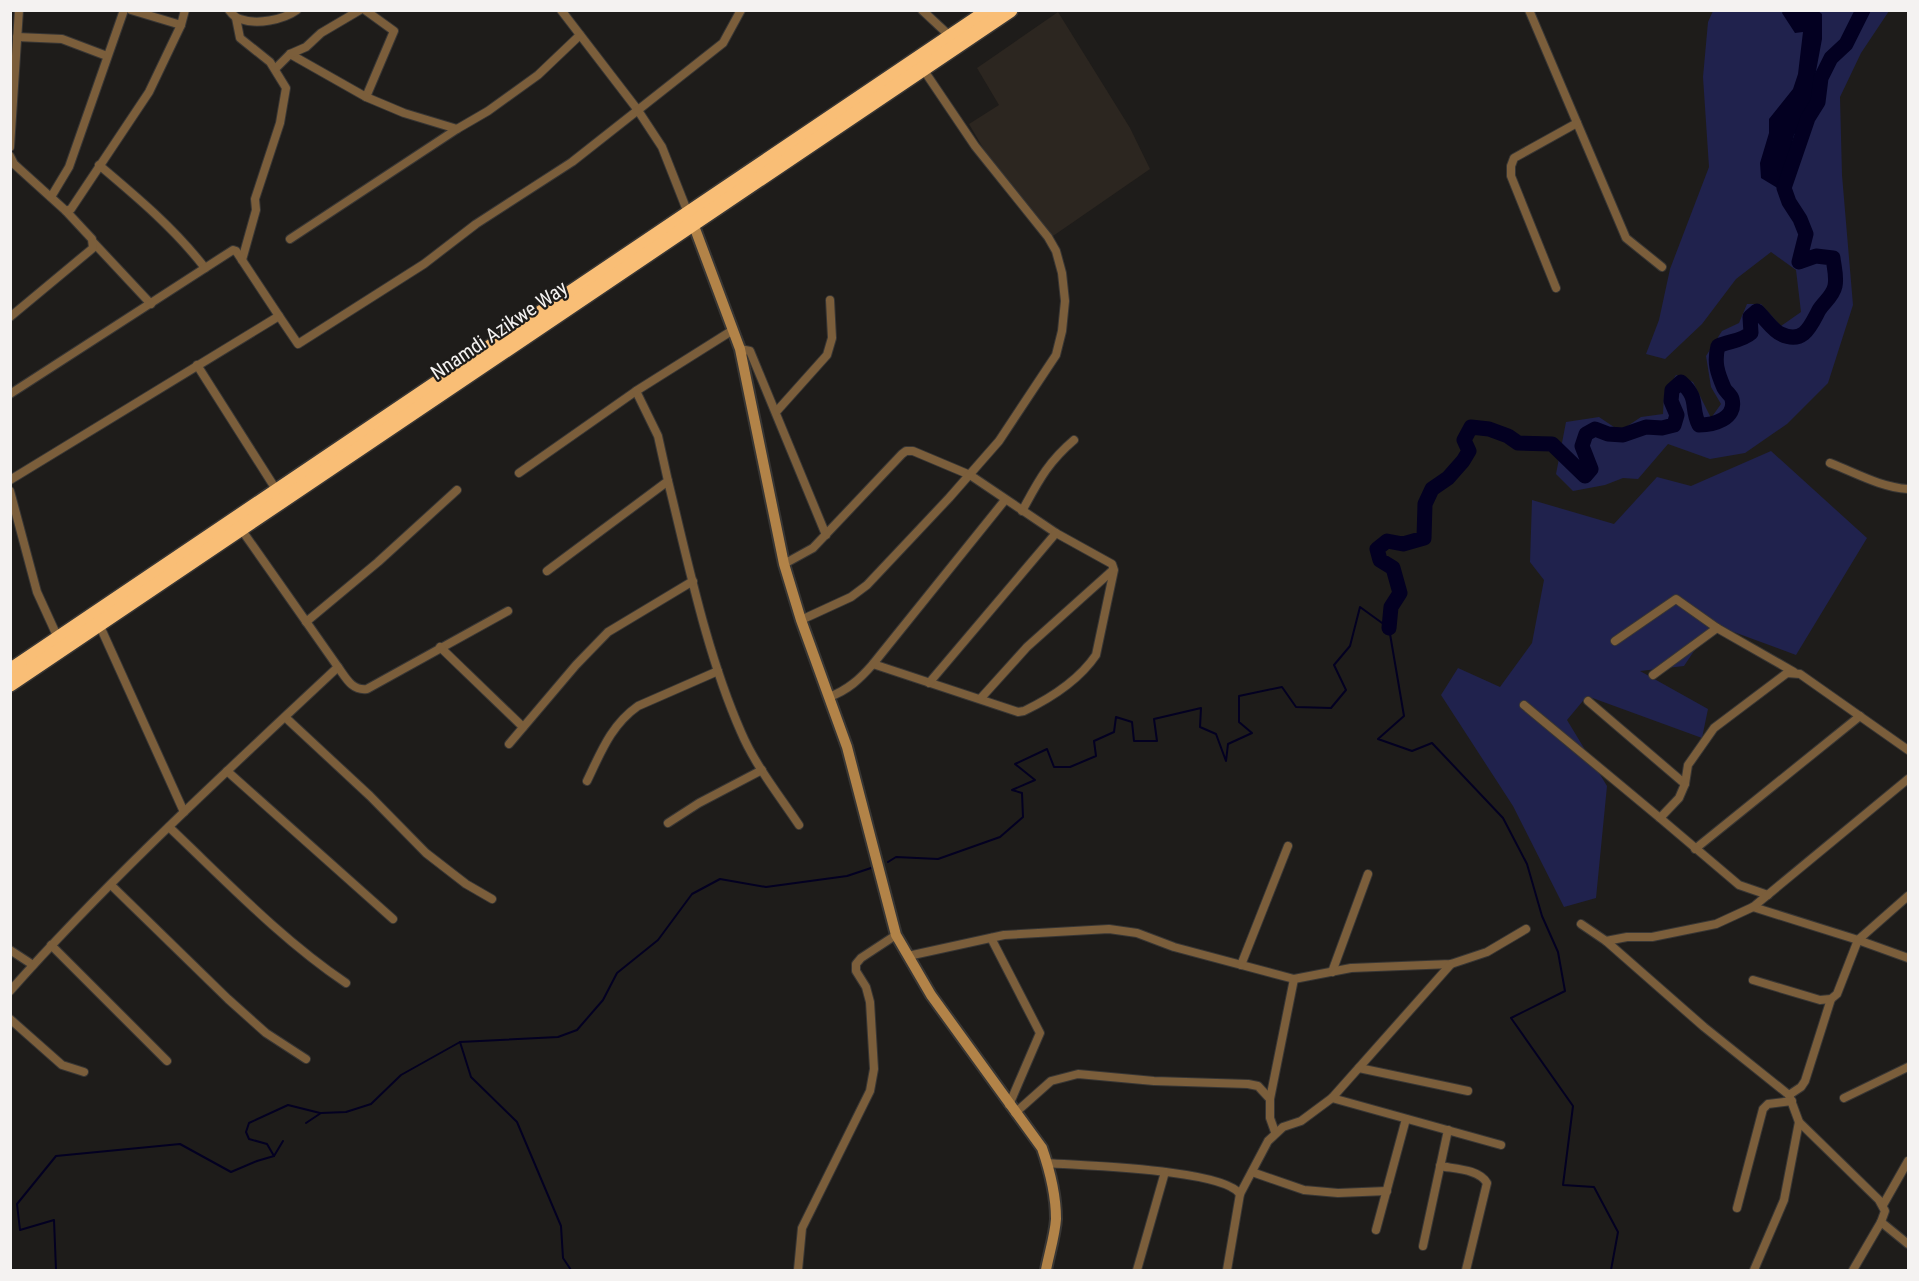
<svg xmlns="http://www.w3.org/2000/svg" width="1919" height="1281" font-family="'Roboto Condensed',sans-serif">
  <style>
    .built { fill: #2c2620 }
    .green { fill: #20224d }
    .water { fill: #030021 }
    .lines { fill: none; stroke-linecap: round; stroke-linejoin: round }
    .stream { stroke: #030021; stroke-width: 2 }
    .river { stroke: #030021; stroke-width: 15 }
    .street-casing { stroke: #383634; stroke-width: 10 }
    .secondary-casing { stroke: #383634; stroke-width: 14 }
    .highway-casing { stroke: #383634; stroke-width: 18 }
    .street { stroke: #7b5e3b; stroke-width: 8 }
    .secondary { stroke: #b28348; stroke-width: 10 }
    .highway { stroke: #f9be76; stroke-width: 15 }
    .labels { text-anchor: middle; stroke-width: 4.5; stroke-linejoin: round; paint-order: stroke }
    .street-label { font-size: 20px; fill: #f4f2f1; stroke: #1e1c1a }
  </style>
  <rect width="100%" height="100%" fill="#1e1c1a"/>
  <polygon class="built" points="1058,12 1130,128 1150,169 1053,236 993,165 969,124 999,105 977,68"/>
  <g class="green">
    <polygon points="1713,11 1889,11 1861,53 1840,97 1842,175 1853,305 1828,383 1787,424 1745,453 1710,459 1668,444 1638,479 1623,478 1605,485 1573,491 1556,474 1566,422 1599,417 1620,431 1641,417 1663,414 1664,395 1676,375 1693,382 1711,418 1721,404 1711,387 1706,356 1722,331 1739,323 1747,304 1761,304 1781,326 1801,312 1796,270 1771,252 1736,279 1702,324 1665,359 1646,354 1659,320 1670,269 1709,167 1703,77 1708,22"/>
    <polygon points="1771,451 1867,538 1796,655 1712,624 1684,666 1640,671 1708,709 1702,738 1587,696 1567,720 1607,786 1596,898 1564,907 1513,806 1441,695 1458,668 1500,687 1532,643 1544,580 1530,562 1532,500 1614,524 1657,477 1691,486"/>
  </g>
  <polygon class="water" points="1783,11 1818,11 1822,14 1822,39 1814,82 1815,102 1794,135 1781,190 1761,178 1760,163 1769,133 1769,119 1793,89 1798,74 1803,32 1795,33 1782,13"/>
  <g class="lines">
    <g class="stream">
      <polyline points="888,862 896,857 938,859 1000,837 1023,817 1022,793 1012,790 1035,780 1015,764 1047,749 1054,767 1070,767 1096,756 1094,741 1114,732 1116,717 1132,722 1134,741 1157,741 1154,719 1201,708 1200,727 1216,734 1226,761 1228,744 1252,733 1239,722 1239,696 1282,687 1296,707 1331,708 1346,690 1334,665 1350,646 1360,607 1389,628 1404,716 1378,739 1412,751 1432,743 1503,818 1527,864 1542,916 1558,952 1565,991 1511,1018 1573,1106 1563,1185 1594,1187 1618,1232 1611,1270"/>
      <polyline points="460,1042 471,1077 517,1122 561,1226 563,1258 571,1270"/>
      <polyline points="306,1123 321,1113 346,1112 371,1104 401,1075 460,1042 558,1037 577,1030 603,1000 617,973 658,940 692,894 720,879 766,887 847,876 871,868"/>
      <polyline points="274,1156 267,1144 249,1139 246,1132 249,1123 288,1105 320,1113"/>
      <polyline points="56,1270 54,1220 20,1230 17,1204 56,1156 180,1144 231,1172 257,1161 274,1156 283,1141"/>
    </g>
    <path class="river" d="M1389,628l2,-21 9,-14 -7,-25 -13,-8 -3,-11 10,-8 16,3 21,-6 1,-34 7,-15 16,-11 15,-17 6,-10 -5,-11 7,-13 18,2 19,7 10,7 34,1 33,32 6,-7 -9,-23 4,-12 9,-5 13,5 15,1 23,-8 16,1 12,-3 3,-10 -6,-14 1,-11 9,-8c19,17 9,25 18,43 14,0 38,-6 33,-26 -1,-4 -6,-7 -8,-11 -7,-16 -10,-26 -6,-42 11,-5 24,-5 33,-13l-1,-16 7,-6c7,6 16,20 24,23 23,11 30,-9 38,-24 5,-8 14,-14 16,-24 2,-9 -1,-19 -2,-28l-17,-2 -17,6 7,-28 -6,-15 -11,-17 -5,-14 24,-70 10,-16 3,-24 10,-20 15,-14 17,-34"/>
    <g class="street-casing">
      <g id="street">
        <polyline points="131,10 181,25"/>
        <path d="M229,10c3,4 6,8 11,9 17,6 43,1 57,-9"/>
        <polyline points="365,10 394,31 366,97"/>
        <polyline points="561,10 637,109 662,147 688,213"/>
        <polyline points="922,10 952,38"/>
        <polyline points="1529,10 1626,238 1662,267"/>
        <polyline points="236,18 240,38 270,62 286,88 280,123 255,199 256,210 242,260"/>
        <polyline points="17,37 62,39 107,56"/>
        <polyline points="290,54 366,97 404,113 457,129"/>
        <polyline points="275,69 290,54 306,47 321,33 360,10"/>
        <polyline points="10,147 19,10"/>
        <polyline points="10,156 14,164 66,211"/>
        <path d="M99,165c38,32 76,64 106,103"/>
        <polyline points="51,197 69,167 124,10"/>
        <polyline points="290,239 457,129 488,111 538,75 580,35"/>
        <polyline points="93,242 151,304"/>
        <polyline points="1556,288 1511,176 1511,166 1514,158 1577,123"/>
        <polyline points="279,316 298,344 424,264 476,224 572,162 723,43 741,10"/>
        <polyline points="10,317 93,248 92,239 66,211 71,209 149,92 181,25 185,10"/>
        <polyline points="740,349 750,351 826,535"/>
        <polyline points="197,365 277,491"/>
        <polyline points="10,394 233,250 236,251 279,316 10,480"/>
        <polyline points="776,412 827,355 832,338 830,300"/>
        <path d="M1830,463c26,10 50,24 78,26"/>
        <polyline points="519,473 636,391 733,330"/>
        <path d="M668,481c20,81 39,174 73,251 14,33 38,63 58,93"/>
        <polyline points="10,491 37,592 58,638"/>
        <path d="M1022,511c16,-29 25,-48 52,-71"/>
        <path d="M241,529l97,138c8,11 14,24 29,22l141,-78"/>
        <path d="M784,564l29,-16 89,-94 4,-3h7l57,24 86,58 56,31 2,6 -18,85c-17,25 -45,43 -72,56l-6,1 -145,-48"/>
        <polyline points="547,571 668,481 658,436 636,391"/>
        <polyline points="801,620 851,597 867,585 949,498 999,441 1056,355 1062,331 1065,301 1062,273 1056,251 1048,237 975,146 923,69"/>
        <polyline points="306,622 378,562 457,490"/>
        <polyline points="99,624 184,812"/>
        <polyline points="1615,641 1676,599 1717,628 1794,672"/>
        <polyline points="440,647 523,727"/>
        <polyline points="1653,675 1717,628"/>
        <polyline points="929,683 1056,533"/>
        <path d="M829,697c19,-7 31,-18 44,-33l132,-164"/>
        <polyline points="981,698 1027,647 1113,570"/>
        <polyline points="1588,701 1685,784"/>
        <polyline points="1524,705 1660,818"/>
        <polyline points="285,717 370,796 426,853 466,884 492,899"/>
        <polyline points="509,744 576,665 608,632 693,581"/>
        <polyline points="227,771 393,919"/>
        <path d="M587,781c14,-29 24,-56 51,-75l80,-35"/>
        <polyline points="668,823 699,803 762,770"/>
        <path d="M169,827c57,54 112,112 177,156"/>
        <polyline points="1695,849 1860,716"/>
        <polyline points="111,885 228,999 266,1033 306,1059"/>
        <polyline points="1768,895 1739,885 1660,818 1679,798 1685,784 1688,765 1714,728 1787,673 1800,674 1908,750"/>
        <polyline points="1753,907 1858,940 1908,958"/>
        <polyline points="1581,924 1606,941 1627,937 1652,937 1716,924 1753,907 1908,779"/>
        <polyline points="991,938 1040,1033 1009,1105"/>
        <polyline points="1606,941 1704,1027 1789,1095 1799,1122 1784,1200 1754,1270"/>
        <polyline points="51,945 167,1061"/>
        <polyline points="10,950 33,965"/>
        <polyline points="908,956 1004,935 1109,929 1137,933 1174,947 1294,979 1351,968 1451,964 1487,952 1526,929"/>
        <polyline points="1241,965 1288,846"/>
        <polyline points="1332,972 1368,874"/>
        <polyline points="1753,980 1820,1000 1831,999 1837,994 1858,940 1908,896"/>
        <path d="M10,991c102,-115 216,-219 328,-324"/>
        <polyline points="10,1019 62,1065 84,1072"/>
        <polyline points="1359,1068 1468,1091"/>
        <polyline points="1789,1095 1801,1087 1805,1081 1831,999"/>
        <polyline points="1332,1098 1501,1145"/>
        <polyline points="1844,1098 1908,1067"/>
        <polyline points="1270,1099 1294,979"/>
        <polyline points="1015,1113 1051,1081 1078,1074 1154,1081 1248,1084 1258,1086 1270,1099 1270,1118 1275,1132"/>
        <polyline points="1799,1122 1879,1200 1885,1211 1881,1222"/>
        <path d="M1047,1163c36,3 175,6 193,31"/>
        <path d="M1440,1166c15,3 39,3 47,17l-21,87"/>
        <polyline points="1252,1172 1304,1190 1338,1193 1387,1191"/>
        <polyline points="1883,1205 1908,1161"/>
        <polyline points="1737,1208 1763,1109 1768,1104 1792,1101"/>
        <polyline points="1376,1230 1406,1119"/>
        <polyline points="1423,1246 1448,1130"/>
        <polyline points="798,1270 802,1228 870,1091 874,1069 870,1002 866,987 856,971 856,964 861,958 896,935"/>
        <polyline points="1137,1270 1165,1172"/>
        <polyline points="1227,1270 1240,1194 1268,1141 1283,1127 1301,1121 1332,1098 1451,964"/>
        <polyline points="1853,1270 1881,1222 1908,1244"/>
      </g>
    </g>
    <g class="secondary-casing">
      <path id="secondary" d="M691,218l49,131 44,215 17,56 46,127 49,188 35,60 111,153c8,23 14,46 14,71 -1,16 -7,35 -10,51"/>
    </g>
    <g class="highway-casing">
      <g id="highway">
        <polyline points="10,671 990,10"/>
        <polyline points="10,684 1010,10"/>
      </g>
    </g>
    <use href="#street" class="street"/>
    <use href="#secondary" class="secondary"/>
    <use href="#highway" class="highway"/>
  </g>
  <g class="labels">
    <g class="street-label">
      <text transform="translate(499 330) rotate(-34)" y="7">Nnamdi Azikwe Way</text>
    </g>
  </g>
  <rect width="1919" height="1281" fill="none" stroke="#f4f2f1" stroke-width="24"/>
</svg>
